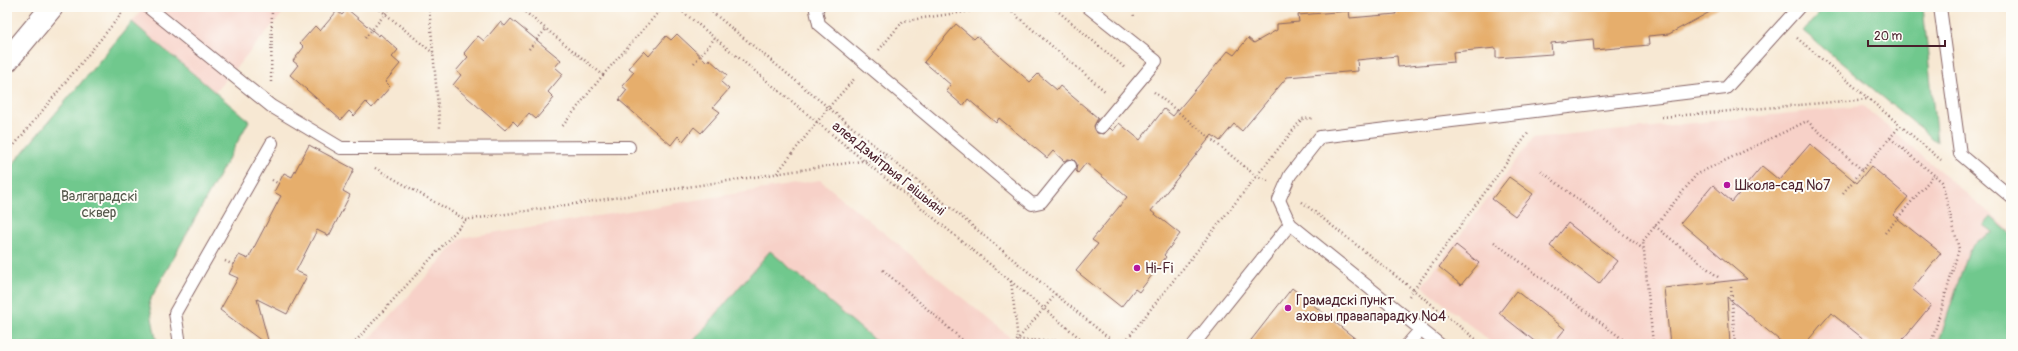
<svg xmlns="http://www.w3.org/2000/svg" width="2018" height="351" font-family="Pangolin,sans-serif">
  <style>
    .built { fill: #f7d1c8 }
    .green { fill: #70c88d; stroke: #5d745c }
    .building { fill: #e6ae6c }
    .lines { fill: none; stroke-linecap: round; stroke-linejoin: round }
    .service-casing { stroke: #876566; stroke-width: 14 }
    .secondary-casing { stroke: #876566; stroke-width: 24 }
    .path { stroke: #876566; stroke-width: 2.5; stroke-dasharray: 1 3; stroke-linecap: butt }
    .service { stroke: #fff; stroke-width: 12 }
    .secondary { stroke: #fff; stroke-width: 22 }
    .poi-dot { fill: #b5179e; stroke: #fdfcf7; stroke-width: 1.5 }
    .labels { text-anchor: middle; stroke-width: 4; stroke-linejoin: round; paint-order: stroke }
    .street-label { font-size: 14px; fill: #4a1f2b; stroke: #fdfcf7 }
    .poi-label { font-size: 14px; fill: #4a1f2b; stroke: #fdfcf7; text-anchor: start }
    .park-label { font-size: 14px; fill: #575a4d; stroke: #fdfcf7 }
  </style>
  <rect width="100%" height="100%" fill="#fdfcf7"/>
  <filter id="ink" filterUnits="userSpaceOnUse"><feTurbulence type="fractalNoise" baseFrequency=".025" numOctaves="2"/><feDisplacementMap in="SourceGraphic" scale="8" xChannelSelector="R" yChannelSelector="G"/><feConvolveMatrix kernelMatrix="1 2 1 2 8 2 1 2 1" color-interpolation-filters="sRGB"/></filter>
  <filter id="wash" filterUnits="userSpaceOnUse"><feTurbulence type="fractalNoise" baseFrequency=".012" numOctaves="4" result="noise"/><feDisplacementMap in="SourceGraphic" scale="16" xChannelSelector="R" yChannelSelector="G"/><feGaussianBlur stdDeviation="0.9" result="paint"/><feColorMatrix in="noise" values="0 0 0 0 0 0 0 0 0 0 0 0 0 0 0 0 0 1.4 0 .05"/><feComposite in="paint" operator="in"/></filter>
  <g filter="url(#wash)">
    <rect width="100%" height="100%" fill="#f7e8d3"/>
    <g class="built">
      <polygon points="144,7 288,7 215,92 132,22"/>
      <polygon points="1863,106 2011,231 2011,344 1493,344 1422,286 1532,139"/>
      <polygon points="820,180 1018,344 365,344 461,238"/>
    </g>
    <g class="green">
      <polygon points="1825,7 1923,7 1937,142 1803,31"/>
      <polygon points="132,22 249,121 149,302 157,344 7,344 7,171"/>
      <polygon points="1991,217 2011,234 2011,344 1938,344 1969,250 1978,241 1993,232 1984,225"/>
      <polygon points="770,251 879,344 691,344"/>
    </g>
    <g id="blocks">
      <g class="building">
        <polygon points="1395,7 1446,7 1447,9 1471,7 1719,7 1669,34 1648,36 1649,45 1594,50 1593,39 1551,43 1552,54 1496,58 1496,48 1453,52 1454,62 1398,67 1397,56 1357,60 1358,71 1287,77 1242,131 1234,124 1220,141 1212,135 1151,211 1180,234 1164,255 1166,257 1139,292 1135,289 1121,307 1076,271 1098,244 1092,240 1127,197 1086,163 1078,173 1076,171 1077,164 1074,160 1068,159 1064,161 1053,151 1047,158 999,118 996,123 968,99 963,106 946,91 951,85 924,62 956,24 974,39 977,36 1030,82 1038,74 1057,90 1060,86 1098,118 1094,126 1097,133 1104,134 1110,128 1113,131 1119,123 1140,140 1164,109 1173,116 1228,51 1234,55 1248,38 1254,43 1277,30 1277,24 1299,22 1298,15 1349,11 1350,18 1396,14"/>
        <polygon points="347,9 379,36 380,34 398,50 392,57 400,64 385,82 390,87 372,108 366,102 354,116 349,111 341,120 290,75 298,65 293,61 304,47 300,43 315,26 320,31 337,11 342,15"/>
        <polygon points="511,19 561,60 555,67 563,74 548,92 554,98 536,119 529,113 518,126 513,121 505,130 453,85 461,75 456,71 468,57 464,53 478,36 484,41 500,22 505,26"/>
        <polygon points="677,34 707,62 709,59 727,75 721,82 729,89 713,107 720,112 701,133 694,127 683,141 678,136 671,145 619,100 627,90 622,86 634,72 629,68 644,51 649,56 666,36 671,40"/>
        <polygon points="1810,144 1857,183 1871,166 1908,197 1893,215 1941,253 1912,289 1931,305 1899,344 1870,344 1831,313 1805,344 1784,344 1727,297 1730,344 1670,344 1664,288 1747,279 1681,223 1713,185 1732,202 1762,166 1779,180"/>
        <polygon points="309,145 354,169 343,191 350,195 329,236 317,230 296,271 307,276 287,314 257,299 269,344 266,344 220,310 238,278 229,274 239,255 248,259 281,196 274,192 284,173 292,177"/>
        <polygon points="1509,177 1533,194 1515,216 1492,199"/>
        <polygon points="1568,223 1617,261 1599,284 1550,246"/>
        <polygon points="1456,245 1479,263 1461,285 1439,267"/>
        <polygon points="1292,288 1362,344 1248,344"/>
        <polygon points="1516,291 1565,329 1553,344 1538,344 1499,313"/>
      </g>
    </g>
  </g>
  <g filter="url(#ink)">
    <use href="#blocks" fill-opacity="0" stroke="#876566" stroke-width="1"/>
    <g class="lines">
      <g class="service-casing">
        <g id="service">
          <polyline points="148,7 271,106 341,148 629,147"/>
          <polyline points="818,7 816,10 819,24 1032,204 1041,202 1070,166"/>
          <polyline points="1088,7 1156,61 1101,127"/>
          <polyline points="1940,7 1960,154 2011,197"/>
          <polyline points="180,344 175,313 272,143"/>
          <polyline points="1194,344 1290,224"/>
          <polyline points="1408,344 1421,329"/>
          <polyline points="1439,344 1290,224 1279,200 1290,175 1320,137 1726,88 1799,7"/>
        </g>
      </g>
      <g class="secondary-casing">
        <polyline id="secondary" points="7,61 52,7"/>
      </g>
      <g class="path">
        <polyline points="377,7 433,53"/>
        <polyline points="429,7 440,128"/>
        <polyline points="519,7 603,75 561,128"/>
        <polyline points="677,7 1087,344"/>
        <polyline points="706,7 1116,344"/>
        <polyline points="1006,7 1106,92"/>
        <polyline points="1053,7 1125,68"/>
        <polyline points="1133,7 1134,18"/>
        <polyline points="365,38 391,7"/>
        <polyline points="1797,38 1941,160"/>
        <polyline points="529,49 546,29"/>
        <polyline points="879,50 903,21 998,7"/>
        <polyline points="694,63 715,38"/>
        <polyline points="603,75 663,7"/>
        <polyline points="271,82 272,7"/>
        <polyline points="1154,92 1256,176 1268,181"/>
        <polyline points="1662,117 1868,99"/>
        <polyline points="7,154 127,7"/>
        <polyline points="375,168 466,220 888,157"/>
        <polyline points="1541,171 1643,249"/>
        <polyline points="777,173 828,108 855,78"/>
        <polyline points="272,180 279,184"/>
        <polyline points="1843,193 1900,126"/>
        <polyline points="1302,202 1482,344"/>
        <polyline points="1655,226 1718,277"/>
        <polyline points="1885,233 1934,175 1890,138"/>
        <polyline points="1494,242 1629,344"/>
        <polyline points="225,261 234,265"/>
        <polyline points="883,270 967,344"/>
        <polyline points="1011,281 1018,340 1112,342"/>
        <polyline points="1731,287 1735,344"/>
        <polyline points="1409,296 1529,132"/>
        <polyline points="353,344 466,220"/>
        <polyline points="1014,344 1056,294"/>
        <polyline points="1123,344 1302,119 1313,118"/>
        <polyline points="1653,344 1643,241 1697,174 1807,121 1862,170"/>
        <polyline points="1931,344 1959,249 1942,182 1934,175"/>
      </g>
      <use href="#service" class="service"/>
      <use href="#secondary" class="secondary"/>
    </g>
  </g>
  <g class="poi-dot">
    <circle cx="1727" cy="185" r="4"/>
    <circle cx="1137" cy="268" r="4"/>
    <circle cx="1288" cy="308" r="4"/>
  </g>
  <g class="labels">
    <g class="street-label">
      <text transform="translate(889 168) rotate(39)" y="5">алея Дзмітрыя Гвішыяні</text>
    </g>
    <g class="poi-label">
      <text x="1735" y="190">Школа-сад №7</text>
      <text x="1145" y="273">Hi-Fi</text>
      <text x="1296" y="305">Грамадскі пункт<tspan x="1296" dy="16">аховы правапарадку №4</tspan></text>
    </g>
    <g class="park-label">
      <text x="99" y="201">Валгаградскі<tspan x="99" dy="16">сквер</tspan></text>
    </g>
  </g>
  <rect width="2018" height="351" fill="none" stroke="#fdfcf7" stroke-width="24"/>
  <path d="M1868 40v6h77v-6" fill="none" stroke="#4a1f2b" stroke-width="2"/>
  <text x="1874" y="40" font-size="12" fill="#4a1f2b" stroke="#fdfcf7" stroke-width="3" paint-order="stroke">20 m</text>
</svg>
